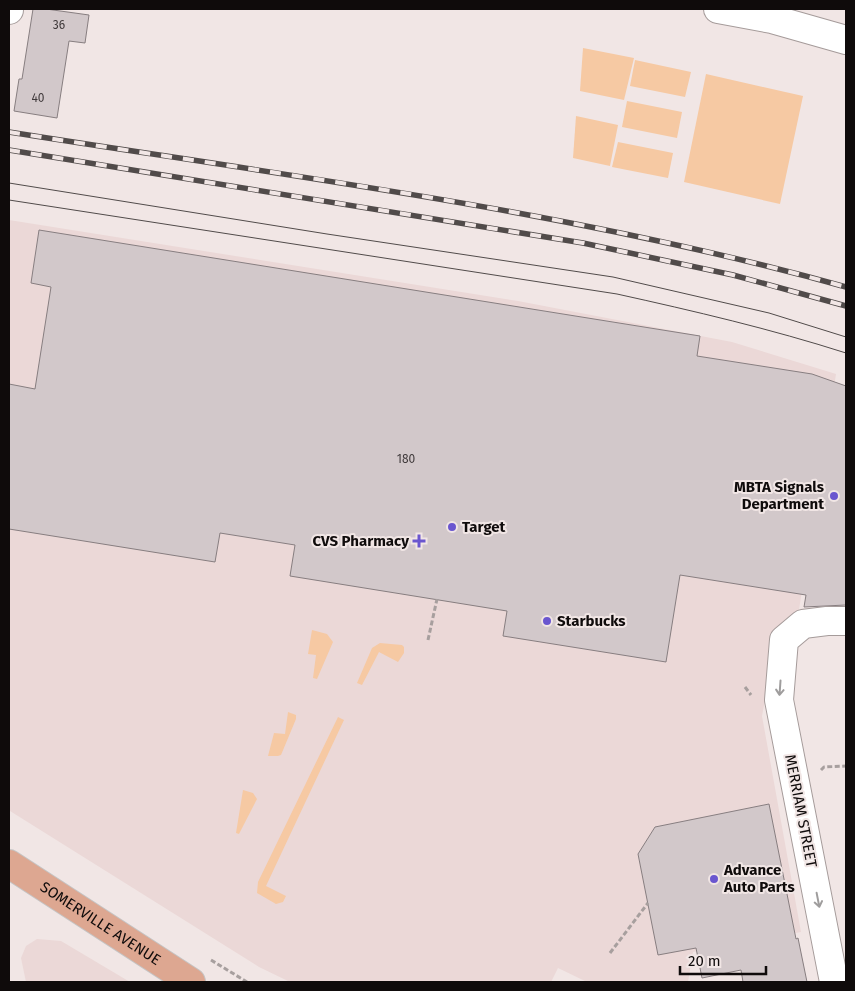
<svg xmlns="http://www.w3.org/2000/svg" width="855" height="991" font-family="'Fira Sans',sans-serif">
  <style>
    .built { fill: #ebd8d7 }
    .green { fill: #f6c9a3 }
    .building { fill: #d2c8ca; stroke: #877e80 }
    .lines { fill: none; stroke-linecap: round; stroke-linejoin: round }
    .street-casing { stroke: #a59b9a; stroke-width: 30 }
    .primary-casing { stroke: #c5c4c4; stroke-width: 30 }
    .path { stroke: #a79f9e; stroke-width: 3; stroke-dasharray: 5 2.5; stroke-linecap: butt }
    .street { stroke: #fff; stroke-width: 28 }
    .primary { stroke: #dda791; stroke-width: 28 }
    .tram { stroke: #514b4a; stroke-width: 1 }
    .rail-casing { stroke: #514b4a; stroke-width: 5.5 }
    .rail { stroke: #f1e6e5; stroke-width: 4; stroke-dasharray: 11; stroke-linecap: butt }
    .oneway { stroke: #9f9d9d }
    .poi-dot { fill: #6a56cf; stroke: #f1e6e5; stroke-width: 2 }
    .labels { text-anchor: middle; stroke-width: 4; stroke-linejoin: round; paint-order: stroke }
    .number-label { font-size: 12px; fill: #403a3b }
    .poi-label { font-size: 15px; font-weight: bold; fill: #0f0b0b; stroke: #f1e6e5; text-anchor: start }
    .street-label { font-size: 15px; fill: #0f0b0b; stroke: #f1e6e5 }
  </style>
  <rect width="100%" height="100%" fill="#f1e6e5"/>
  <g class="built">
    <polygon points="9,220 518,301 732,342 836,374 798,616 777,637 762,716 801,932 693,952 688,982 587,982 558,968 551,982 290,982 259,967 10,811"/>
    <polygon points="37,939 61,941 130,982 26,982 21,958 26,946"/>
  </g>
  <g class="green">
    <polygon points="583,48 634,58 624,100 580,91"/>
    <polygon points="635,60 691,72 685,97 630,86"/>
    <polygon points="706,74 803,96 780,204 684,182"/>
    <polygon points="627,101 682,112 677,138 622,127"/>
    <polygon points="576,116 618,125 610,166 573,158"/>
    <polygon points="618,142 673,153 668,178 612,167"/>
    <polygon points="312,630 327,634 333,642 317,679 313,678 316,655 308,654"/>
    <polygon points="380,643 402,645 404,647 404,653 398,662 379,652 362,685 357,683 372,648"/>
    <polygon points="288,712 296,715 296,719 281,755 278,756 268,756 274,733 285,734"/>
    <polygon points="338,717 344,720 266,886 286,896 283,902 276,904 257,893 258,882"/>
    <polygon points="243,790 253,793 257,799 239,834 236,833"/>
  </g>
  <g class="building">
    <polygon points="33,9 46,9 89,15 85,43 69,41 57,118 14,111 19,79 22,79"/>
    <polygon points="39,230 700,336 697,356 812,374 846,386 846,605 804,607 806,595 680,575 666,662 503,636 507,611 290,576 295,545 220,533 215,562 9,529 9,384 35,389 51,287 31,283"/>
    <polygon points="769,804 796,939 798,938 807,982 743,982 741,970 702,978 696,948 658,955 638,854 655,827"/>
  </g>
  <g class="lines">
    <g class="street-casing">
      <g id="street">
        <polyline points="718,9 772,19 846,40"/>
        <polyline points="9,10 9,9"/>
        <polyline points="834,982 779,700 784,640 803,624 827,621 846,621"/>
      </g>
    </g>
    <g class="primary-casing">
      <g id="primary">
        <path id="s1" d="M9,864l182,118"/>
      </g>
    </g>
    <g class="path">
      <polyline points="428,640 437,599"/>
      <polyline points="745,687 751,695"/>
      <polyline points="821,770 824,767 846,766"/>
      <polyline points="610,953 648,903"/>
      <polyline points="211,960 247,982"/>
    </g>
    <use href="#street" class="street"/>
    <use href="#primary" class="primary"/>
    <g class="tram">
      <polyline points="9,183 327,234 613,277 769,313 846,337"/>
      <path d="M9,200l608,94c77,17 154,35 229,59"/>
    </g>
    <g class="rail-casing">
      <g id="rail">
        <path d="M9,132c279,44 565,79 837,155"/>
        <polyline points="9,150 583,243 733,275 846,306"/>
      </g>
    </g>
    <use href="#rail" class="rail"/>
  </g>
  <defs><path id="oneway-shaft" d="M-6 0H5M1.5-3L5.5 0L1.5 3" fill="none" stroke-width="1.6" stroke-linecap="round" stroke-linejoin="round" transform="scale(1.25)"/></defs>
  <g class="oneway">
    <use href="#oneway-shaft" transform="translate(780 688) rotate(94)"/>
    <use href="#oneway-shaft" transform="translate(818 900) rotate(79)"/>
  </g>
  <g class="poi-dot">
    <circle cx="834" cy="496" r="5"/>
    <circle cx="452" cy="527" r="5"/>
    <path d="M416.5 533.5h5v5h5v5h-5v5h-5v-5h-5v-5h5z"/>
    <circle cx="547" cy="621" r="5"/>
    <circle cx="714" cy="879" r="5"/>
  </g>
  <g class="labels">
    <g class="number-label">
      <text x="59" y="29">36</text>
      <text x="38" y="102">40</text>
      <text x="406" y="463">180</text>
    </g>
    <g class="poi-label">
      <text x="824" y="492" text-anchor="end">MBTA Signals<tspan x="824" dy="17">Department</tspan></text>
      <text x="462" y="532">Target</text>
      <text x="409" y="546" text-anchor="end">CVS Pharmacy</text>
      <text x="557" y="626">Starbucks</text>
      <text x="724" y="875">Advance<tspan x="724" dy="17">Auto Parts</tspan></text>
    </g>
    <g class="street-label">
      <text transform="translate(801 811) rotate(79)" y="5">MERRIAM STREET</text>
      <text dy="5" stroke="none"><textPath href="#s1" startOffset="109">SOMERVILLE AVENUE</textPath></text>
    </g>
  </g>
  <rect width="855" height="991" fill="none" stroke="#0f0b0b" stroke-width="20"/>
  <path d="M680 966v8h86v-8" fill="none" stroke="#0f0b0b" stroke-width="2.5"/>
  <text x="688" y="966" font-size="15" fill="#0f0b0b" stroke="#f1e6e5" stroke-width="4" paint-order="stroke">20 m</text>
</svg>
